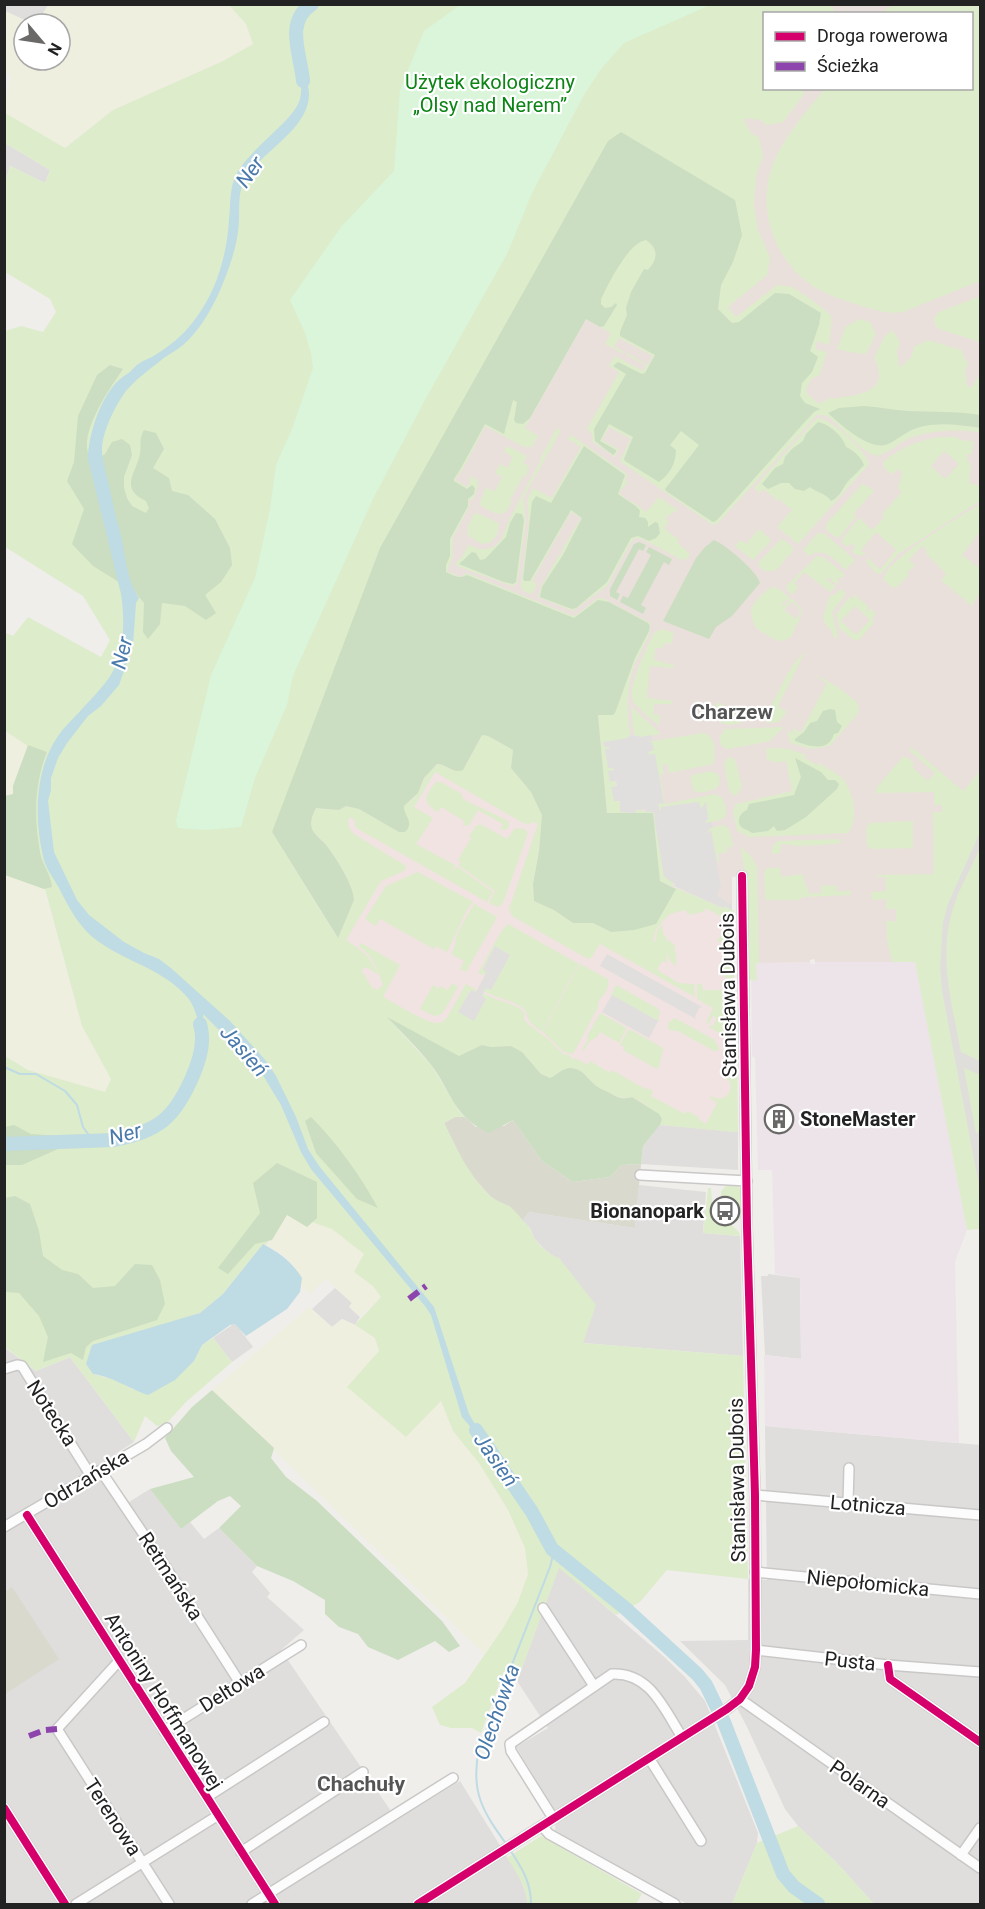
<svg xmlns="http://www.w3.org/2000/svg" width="985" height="1909" font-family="Roboto,sans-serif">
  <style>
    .residential { fill: #dfdedc }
    .commercial { fill: #f1e3e1 }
    .industrial { fill: #ede4e9 }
    .military { fill: #eae0db }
    .airport { fill: #e0deda }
    .construction { fill: #d9d9cd }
    .farmland { fill: #efefdf }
    .grass { fill: #ddeccb; fill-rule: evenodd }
    .forest { fill: #cbdec1 }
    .park { fill: #daf5da }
    .parking { fill: #e0dfde }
    .water { fill: #bfdbe3 }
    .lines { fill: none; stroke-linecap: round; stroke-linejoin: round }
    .stream { stroke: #bfdbe3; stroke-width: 2 }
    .river { stroke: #bfdbe3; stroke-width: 14 }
    .minor-casing { stroke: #c9c8c7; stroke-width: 12 }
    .minor { stroke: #fdfcfc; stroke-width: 9 }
    .quiet { stroke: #8e44ad; stroke-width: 6; stroke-dasharray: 12 6; stroke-linecap: butt }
    .cycleway-casing { stroke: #fff; stroke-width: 11 }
    .cycleway { stroke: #d6006c; stroke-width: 8 }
    .labels { text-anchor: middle; stroke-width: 4.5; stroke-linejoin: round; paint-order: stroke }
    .park-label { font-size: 20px; fill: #0c8416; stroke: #fff }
    .street-label { font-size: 20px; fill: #222; stroke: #fff }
    .poi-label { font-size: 20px; font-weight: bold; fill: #222; stroke: #fff; text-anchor: start }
    .water-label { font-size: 21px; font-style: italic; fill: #4a7aab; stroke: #fff }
    .neighbourhood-label { font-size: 21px; font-weight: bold; fill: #555; stroke: #fff }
  </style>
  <rect width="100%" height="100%" fill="#f0eeeb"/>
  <g class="residential">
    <polygon points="5,5 48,5 37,24 33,24 5,11"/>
    <polygon points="5,143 50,170 45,183 10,166 5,184"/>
    <polygon points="660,1125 738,1131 738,1170 641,1164 643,1146"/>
    <polygon points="639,1185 706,1192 703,1233 740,1236 743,1356 583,1343 560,1259 553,1256 544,1249 534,1238 530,1228 522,1221 529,1212 635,1228"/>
    <polygon points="768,1274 800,1278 801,1359 765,1355 761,1276 768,1276"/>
    <polygon points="335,1288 352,1303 349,1307 360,1317 355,1325 342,1319 332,1327 312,1309"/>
    <polygon points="235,1323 253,1347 232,1362 213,1338"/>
    <polygon points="4,1347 36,1371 70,1357 134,1442 100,1464 129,1502 150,1489 181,1529 190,1522 204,1539 219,1528 257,1566 252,1572 270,1593 267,1597 304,1630 281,1650 397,1820 460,1781 519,1876 527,1896 527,1904 5,1904"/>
    <polygon points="765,1426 980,1445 980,1904 874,1904 835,1861 798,1826 785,1809 747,1727 725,1685 680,1641 748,1640 748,1579 767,1580"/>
    <polygon points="559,1567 662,1655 684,1676 705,1701 758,1833 757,1843 732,1904 687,1904 555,1832 556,1812 516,1747 548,1728 517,1681"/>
  </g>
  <polygon class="commercial" points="565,631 732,914 736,1033 734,1040 736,1043 733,1049 737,1054 738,1131 735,1132 569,1116 387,1017 272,832"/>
  <polygon class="industrial" points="810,962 811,964 815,964 815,962 915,962 920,984 967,1230 955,1262 959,1443 765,1426 764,1355 801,1359 800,1278 775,1274 772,1170 758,1170 755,1058 752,1056 751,963"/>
  <polygon class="military" points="812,4 980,5 980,801 915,962 815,962 814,959 810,960 810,962 756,963 751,875 732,877 732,914 638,814 598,714 416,564 608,141 764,88 972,88 972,14 799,13"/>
  <polygon class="airport" points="980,827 980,1212 929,952 940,916"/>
  <g class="construction">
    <polygon points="455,1117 465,1117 476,1127 504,1126 513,1120 542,1161 573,1182 610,1177 622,1165 641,1164 635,1228 529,1212 522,1221 509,1206 501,1204 490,1196 473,1177 463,1162 444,1123"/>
    <polygon points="12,1587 59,1659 5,1694 5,1592"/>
  </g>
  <g class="farmland">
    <polygon points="48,5 229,5 246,24 254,44 223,61 113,110 64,148 5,113 5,100 11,76 5,71 5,11 33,24 24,24 24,60 60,60 60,24 37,24"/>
    <polygon points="4,731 28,745 20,764 13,794 5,796"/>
    <polygon points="5,875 44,889 82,1026 111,1079 105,1092 28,1070 5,1056"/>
    <polygon points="287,1215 307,1226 313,1221 332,1229 365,1254 355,1272 373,1286 381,1297 360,1317 349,1306 352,1303 326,1279 310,1294 301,1286 301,1277 295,1267 282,1254 266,1245 272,1240"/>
    <polygon points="309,1307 332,1327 342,1319 355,1325 375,1338 406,1437 440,1400 453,1431 479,1463 508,1510 525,1548 528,1574 518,1602 503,1628 484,1654 212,1390"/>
  </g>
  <g class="grass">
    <path d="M249,4l12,2 1,-2 569,1 5,8 -72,1v74l39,1 1,5 -21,28 -16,3 -7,-5 -15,-2 -1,2 7,13 8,5 4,17 -7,21 -2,30 4,24 12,28 -3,17 -39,32 8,10 41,-32c5,1 11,1 15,2 5,2 37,25 39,29 1,3 -1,25 -2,29l-12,-4 -2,8 12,3 -8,24 -7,2 -6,11 2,6 10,8 7,-2 5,-4v2c25,-4 63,-5 44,-41l11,-22 8,-6 7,13 -3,8 2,15h3l10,-10 2,-9 14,-7 33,10 7,14 -3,8 2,14 4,1 9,-12v57c-25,-2 -50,-3 -74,8 -9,4 -23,18 -33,15 -11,-4 -34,-29 -43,-37l-6,-3h-7l-99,108 -5,2 -92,-63v-4l10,-19 -22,-12 -7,13 16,9 -3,8 -22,-15 -1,-8 -5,-5 32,-57 -10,-6 6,-10 28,15 3,-6 -20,-10 1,-2 21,12 5,-9 -34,-18 -5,9 9,4 -1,2 -17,-9 6,-11 -25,-14 -61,109 13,8 -6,11h-8l-39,-21 -25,48 -1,-1 -4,7 12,7 4,-7 -2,-2 3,-2 5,4 1,6 -5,13h-3l-2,4 2,2 -17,32 -1,21 -5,13 13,6 7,-4 12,5 94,38 3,-1 22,-17h4l48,25c3,10 -12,32 -16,43 -8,23 -7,46 -4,70l-20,10 -2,22 5,-1 -2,15 5,-1 -2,20c8,0 12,5 20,8 7,3 13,0 21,4v10l19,64 49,21 1,-2 10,5v3h-2l2,64h-8l-3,-3 -1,-33 -5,-1c6,-7 10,-19 1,-26 -4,-4 -9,-4 -13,-7v3l-15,4v-6l-1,6 -4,-5 -15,4 -7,7h-3l2,2 -6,6 -3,13 3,-2 1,-10 5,-5 1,8 4,6 -1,3 2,-2 7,5v6l-8,-1 9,2v14l-5,-4 -5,-9 1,10 -5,-2 -5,9 22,13 15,1 1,13 -95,-53 -9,14 -3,1 -76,-43 -3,-7 29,-85 -5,-2 -4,2 -6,-1 -88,-51 -21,35 19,11 -17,26 39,21 -3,5 6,-3 35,25 -6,10 -129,-73 -3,-3v-6l-5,-3c-4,7 -1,12 4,17l52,32 -2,5 -23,10 -35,59c18,12 23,15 33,35l-13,-8 -5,3 12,19 2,-1 2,2 6,-5c-5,-15 -10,-29 -24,-39l2,-3 39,22 -17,32c10,5 46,28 55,26 4,0 5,-2 8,-4l20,-35 11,6 -2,2 -5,-2 -11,22 15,8 12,-21 -4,-3 1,-3c13,8 30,9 41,19v7l4,5 21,16 14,14 6,1 4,5 2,-2 13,7 2,-4 20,12 2,-3 33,19 1,-1 7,3 -2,5 34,18 2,-3 12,6 -1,2 8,5 11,-21 -7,-5 1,-2c11,7 22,-1 19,-14l-8,-7 -2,-4 9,-21 4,-1 4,5 1,77 -3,1 -75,-7 2,-6c-9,-10 -19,-16 -30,-22 -9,2 -14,1 -22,-4 -8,-4 -1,2 -9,-3 -10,-7 -17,-21 -30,-22 -9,0 -14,7 -21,10l-9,-4 -19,-22 -11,-6 -20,1 -9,-2 -23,12 -70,-38 43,47 27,45 6,6h-10l-11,6c13,26 24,51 45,72 6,6 13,7 20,11 5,3 14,15 19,20 3,4 4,8 6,12 6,9 16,17 25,20l37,47 -13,38 160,13 5,223 -81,-9 -27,32 -24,13 -57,-47 -42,113 -13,-10 -23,62 -9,-5h-21l-11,-3 -8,-18 33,-24 38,-55 15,-26 10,-28 -3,-26 -17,-38 -29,-47 -26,-32 -12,-30 -35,36 -59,-50 32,-36 -4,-13 -20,-13 26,-28 -8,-11 -19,-14 10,-18 -32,-25 -46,-16 -20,32 -3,-1 -40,50 -23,19 -27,9 -80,52 25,7 16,9 60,-29 8,-16 11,-7 19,24 -46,40 -21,23 -8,1 -12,-10 -11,26 -64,-85 -34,14 -31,-24v-291l23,14 77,22 6,-13 -29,-53 -37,-137 -40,-14v-79l8,-2v-8l15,-40 -23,-15 -1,-99 9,4 15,-19 73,40 9,-17 -27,-44 -78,-49v-216l16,-5 22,6 13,-20 -6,-13 -45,-27v-88l5,-18 35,17 5,-13 -45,-27v-30l60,35 48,-38 110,-49 30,-17 -7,-20 -17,-19zM565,631l33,83 9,99h46l7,68 16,7 -65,44 -18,-9h-20l-19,-13 -20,-9 -1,-17 6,-33 3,-36 -11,-23 -20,-24 2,-18 -25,-14 -6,-1 -19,35 -9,1 -13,-7c-16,3 -17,21 -25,31 -4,5 -8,7 -12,11v5l3,5 -8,16 -40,-23 -13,-3 -7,4 -23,-2c-3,8 -7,15 -3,23 3,5 10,9 13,14 9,11 28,41 28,55l-17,37 -65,-105z"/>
    <path d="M892,5h88v276l-77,31c-16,3 -30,-3 -45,-7 -14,-5 -29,-9 -42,-17 -37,-23 -57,-69 -47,-111 8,-34 35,-61 55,-88l148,-1v-74l-90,-1z"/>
    <polygon points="980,296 980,342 942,330 935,326 934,319 937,313"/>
    <polygon points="860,319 870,322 876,334 866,354 849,352 837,349 846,326"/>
    <path d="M819,418c12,1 49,35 50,46l-71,80 -21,-17 15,-17 -13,-11 -2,2 -13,-12 -4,4 -6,-5 60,-67z"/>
    <polygon points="559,428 561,430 523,498 526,521 517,584 512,586 457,566 456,563 462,557 468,545 480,549 487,549 495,546 501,540 509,520 540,461 541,457 555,431"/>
    <polygon points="571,435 628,475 625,480 628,482 619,493 631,503 632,501 646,512 659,497 678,510 669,515 665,519 669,522 664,528 679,540 678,543 690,554 687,559 682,560 642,539 635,538 631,542 607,586 573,611 538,597 541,587 559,555 561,555 563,551 562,550 581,518 571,512 532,581 537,584 532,594 523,591 521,586 529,521 527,500 533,488 552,498 581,447 568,439"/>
    <path d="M942,437h15l4,3 17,2h-5l-1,12h-5v8l4,1 -2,20 11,3v15l-83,54 -15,18h-6l-10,-11 2,-4 12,12 16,-20 -20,-18 -15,18 5,4 -7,2 -7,-4 3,-6 -2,-2 -6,2 -4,-2 -1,-5 17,-21 13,12 12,-12 2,2 -4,-6 20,-22 -4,-4 4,-15 -4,-4 -4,4 -3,1 -8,-7v-5c17,-14 37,-23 59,-25zM944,451l15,13 -14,15 -14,-13z"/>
    <path d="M510,447l17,9 -4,7 6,3 -2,5 1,1 -3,5 -2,-1 -13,24 2,2c-9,18 -15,12 -31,4l-1,-4 6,-14 9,3 7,-14 -7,-4 5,-9 7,4 6,-11 -9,-5 2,-4z"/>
    <polygon points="863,483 874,491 854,513 856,516 840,537 835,537 826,530 826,524"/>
    <path d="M980,504v27l-18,24 18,14v23l-8,14 -31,-26 5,-6 -20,-21 1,-2 -5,-5 -13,14 6,5 -7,7 -4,-2 5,5 -12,12 -4,1 -9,-8c-2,-19 79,-65 96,-76z"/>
    <polygon points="477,513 499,523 497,535 490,543 482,544 468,536 467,528 474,514"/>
    <polygon points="759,529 770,539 770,542 753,560 735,546 740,540 746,544"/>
    <path d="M818,533l7,1 30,26 -9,10c-11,-9 -23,-25 -37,-14l-6,-6z"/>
    <polygon points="780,540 784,540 792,547 793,551 775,571 765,571 759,566 759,562"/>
    <polygon points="817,556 825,558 845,575 841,579 839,577 837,580 839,582 836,584 828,577 827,580 836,586 830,592 804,572 794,583 798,587 792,595 787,590 787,585"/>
    <path d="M773,587l6,2 11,9 -8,5 2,3 7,-8 6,6 -1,2 -5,-4 -7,8 12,9 6,-7 -5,-5 2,-2 4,7 -12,25 -7,4 -8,-1 -19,-11c-3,-5 -7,-14 -6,-20 1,-6 16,-20 22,-22z"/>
    <path d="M841,588l5,6 -14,18 6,25 -4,2c-1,-11 -7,-10 -10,-18 -2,-6 4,-19 6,-25l3,-2 2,1z"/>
    <path d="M854,594l15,13 -3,4 2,1 2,-4 6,5 -3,4v7l-15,17 -7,-3 -5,-4 2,-3 -3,2 -3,-3 -2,1 -4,-17 13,-17 4,3zM855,606l15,14 -14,15 -15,-14z"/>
    <path d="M662,629l12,4 -3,11 -7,-1 -1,5h-7l-2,12 20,5 -1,3 -23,-2 -3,32 25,3v3h-18v11h6l-1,11c-5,-5 -25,-20 -27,-27 -3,-15 15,-54 23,-67z"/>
    <path d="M805,652l-27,54 9,6 -8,10 -12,1 -2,-5c12,-21 23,-53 40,-66z"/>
    <path d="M816,676c7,0 37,21 41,27 1,1 2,8 2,9l-29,34 -19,3 -21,-6 -3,-13 6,3 1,-3 -2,-2 9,4 26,-49z"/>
    <path d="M717,703h2l27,13v4c-14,9 -39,5 -29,-17z"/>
    <polygon points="631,707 632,707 661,734 641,737 634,735"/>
    <path d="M784,727l-14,14 -41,8c-7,0 -10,-6 -9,-13l5,-7z"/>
    <path d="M702,733l5,1c8,6 10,20 6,30l-44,9 -2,-9 -5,1 2,9 -4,1 5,29 50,-10 8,4c7,21 2,22 -18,25v-20l-3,5h-2l-1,-6 -38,5v5l-1,-1 -2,-7 5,-1 -9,-49 -5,1 -1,-4 4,-9h-5z"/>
    <polygon points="910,746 963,791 980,771 980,832 948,904 943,922 940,968 942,991 980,1191 980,1229 967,1230 915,962 892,962 887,939 886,921 896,921 896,909 886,909 886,899 872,900 871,892 886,891 885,877 877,877 877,875 934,874 933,812 942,812 942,805 934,805 934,792 875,793 877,787 903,757 907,757 914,763 912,767 928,781 935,773 911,752"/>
    <path d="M775,748l14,1 17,6 -1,3 12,7 2,-2c8,5 18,10 24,16 11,14 16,40 5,54l-99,4 -12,-6 -4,-20 3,-7 56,-13 -6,-30 -13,2 -1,-3 -5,1 -1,-12z"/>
    <polygon points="728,757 735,759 742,787 737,795 733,795 729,790 724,764"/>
    <path d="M711,771l8,4 1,5 -2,7c-6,4 -18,7 -24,4l-4,-13 2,-3z"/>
    <path d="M436,782h5l21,12 1,5c16,9 30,13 46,23l-1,6 -4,2 -4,-1 3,-5 -25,-14 -9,15 -6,1 1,-5 -21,-13 -2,-1 -3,5c-17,-10 -13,-17 -2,-30z"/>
    <polygon points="913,821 913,848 871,849 867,846 866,828 869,823"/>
    <polygon points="477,825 482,825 507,839 515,828 524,829 528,833 503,903 498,907 489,903 495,891 458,865 461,862 458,860 471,838 469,836"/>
    <path d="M723,825c9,3 8,13 10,21l-6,2v4l-9,2 1,8h-2l-6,-31 -5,6 4,-9z"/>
    <polygon points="839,839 842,843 837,843 836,844 798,846 781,844 780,853 772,854 773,845 778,841"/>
    <polygon points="741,847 751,856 757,866 759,963 756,964 757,981 747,979 745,876"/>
    <path d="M980,848v213l-19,-9c-8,-42 -21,-88 -11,-132 5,-25 20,-49 30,-72z"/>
    <path d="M767,868h13l1,9 22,-3c0,7 4,12 6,19h12v-7l15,-1v6h15v4l-47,2 -6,3h-31l-2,-1 -1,-26z"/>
    <polygon points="418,872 473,902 467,910 447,952 436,946 434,949 380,919 376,926 365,919 386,886"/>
    <polygon points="474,904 497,917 466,972 460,969 464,961 451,954 454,948 457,934"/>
    <path d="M508,924l71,40 -37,68c-9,-7 -15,-10 -16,-21 -11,-11 -28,-12 -42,-20l2,-4 5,2 19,-34 -15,-8 -12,21 3,3v3l-4,1 -4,-2 24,-43z"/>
    <path d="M580,964l28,15c2,11 -5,15 -10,23v5l-25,47 -9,-2 -21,-20z"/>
    <polygon points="452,983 458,987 442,1014 434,1016 420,1009 433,985 438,989 440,986 448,990"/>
    <polygon points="697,984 702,984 703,990 728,990 728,984 734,984 736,1033 734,1041 709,1027 710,1025 713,1026 717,1018 713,1016 708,1024 706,1023 713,1008 697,999"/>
    <polygon points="616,985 657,1008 660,1012 658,1019 660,1021 658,1021 611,995"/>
    <polygon points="600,1013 625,1027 626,1029 619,1043 600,1032 597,1037 590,1041 584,1050 582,1050 588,1039 587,1036"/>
    <polygon points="675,1018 713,1039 717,1044 719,1050 714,1051 678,1031 669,1030 668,1023"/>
    <polygon points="628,1030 631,1030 663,1048 659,1068 657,1069 623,1050 624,1047 620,1045"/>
    <polygon points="964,1068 980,1075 980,1130 976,1134"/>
    <polygon points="728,1184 736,1185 741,1189 742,1218 740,1219 721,1200 721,1191"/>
    <polygon points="708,1188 711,1188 712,1203 717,1208 716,1209 719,1213 718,1214 722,1218 723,1217 739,1232 740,1236 703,1233"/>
    <polygon points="798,1826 835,1861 874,1904 732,1904 757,1843"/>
    <path d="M541,1836l101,58 -6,10h-109c0,-17 -11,-32 -20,-46z"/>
  </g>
  <g class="forest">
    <path d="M621,132l114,68 7,35 -9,27 -12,23 -3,24 14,14 7,-1 36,-29 14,1 32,19 -2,12 -9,26 8,6 -6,15 -10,11 -2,13 5,7 15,6 -6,3 -12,13 -85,95 -4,2 -47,-31 -1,-2 4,-5 30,-39 -18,-14 -11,14 6,5c0,13 -6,24 -17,32l-34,-21 -1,-2 9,-22 -24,-13 -9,17 16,9v2l-3,3 -18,-14 -1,-12 32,-55 -13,-8 5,-4 24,12 3,-1 10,-18 -35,-19v-4l7,-17 -1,-7 5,-16 13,-23 4,1c10,-11 11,-21 -2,-30 -18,3 -37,43 -45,59v5l4,4 6,-1 5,-4 1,2 -13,21 -4,1 -14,-8 -56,99 -7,6 -7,-1 -2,-3 3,-18 -4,-2 -9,34 -19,-10 -24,44 -7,11v2l13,8 5,-4 3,3 -1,6 -6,5v7l-18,33v17l-4,9v7c8,4 13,7 21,3l107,43 24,-18 11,2 39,21 2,3 -1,5 -14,27 -20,55 -2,2h-15l9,98h46l7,68 16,8 -20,35 -22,6 -23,2 -18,-9h-20l-19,-13 -20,-9 -1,-17 6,-33 3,-36 -11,-23 -20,-24 2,-18 -25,-14 -6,-1 -19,35c-11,4 -16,-6 -26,-6l-13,14 -6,15 -14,13c0,11 11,16 1,26h-6l-40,-23 -13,-3 -7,4 -23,-2c-4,8 -7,15 -3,23 3,5 10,10 13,14 9,11 28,41 28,55l-16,38 -66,-106 108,-284 228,-407z"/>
    <path d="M110,365l13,4c-13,19 -42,60 -35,84 0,1 5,8 6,9l11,-8 7,-12 10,-3 8,6 2,10 -8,22v11l3,10 5,8 14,7 3,-5 -3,-7c-28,-13 -9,-28 -6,-48 2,-11 -2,-11 4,-23l12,3 8,16 -11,19 16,10 3,13 16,4 27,24 15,29 2,17 -11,17 -16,13 11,18 -10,7 -21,-14 -23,-3 -2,21 -12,15 -5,-7 1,-29 -9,-11 -42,-26 -21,-22 12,-35 -17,-28 7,-19 4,-46 19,-41z"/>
    <path d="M864,406c15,1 29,4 44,5 24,1 48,0 72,4v13c-19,-3 -40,-6 -60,-1 -13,3 -21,12 -32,17 -18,8 -48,-20 -60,-31l11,-5z"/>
    <path d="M818,422c11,2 25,14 28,25 6,2 16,11 18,18 -5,5 -9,10 -14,14 -7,7 -9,18 -19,22 -5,-8 -14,-8 -21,-14l-6,4 -9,-2 -6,-6h-8l-13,6 -6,-5 13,-16 8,-4 2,-7 7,-8 11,-8 3,-7z"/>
    <path d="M584,446l41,29 -7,19c6,5 19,11 22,17l-1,6 6,1 3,4v5l7,-5 3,1 2,10 -4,5 -7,3 -11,-5 -7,2 -24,44 -31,26 -4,1 -32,-12 2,-10 21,-32 19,-37 -11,-8 -41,71h-6l-1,-2 9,-77 4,-6 15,7z"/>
    <polygon points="516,513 522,514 524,520 516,582 513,584 504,582 459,564 472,552 476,553 480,560 485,559 506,537 510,523"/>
    <path d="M714,540c12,5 43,31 46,43l-28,33 -16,11 -7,12 -46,-18 33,-63 9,-11z"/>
    <polygon points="639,542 646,545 643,551 639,549 616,592 620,594 617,600 610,596 610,589 634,544"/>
    <polygon points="649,547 672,559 669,565 664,562 641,605 646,608 643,614 620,602 623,596 628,598 651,555 646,552"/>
    <path d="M830,709l5,1 2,12 5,4 -4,7 -4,1c-6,19 -25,12 -39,7v-2l9,-7 6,-9 7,-2 6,-10z"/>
    <path d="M28,745l19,7c-13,32 -13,66 -7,100 2,13 11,22 12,35l-8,2 -39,-14v-79l8,-2v-8z"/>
    <path d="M795,758l26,14 7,8h7l4,4 -2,5 -31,28 -21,13 -8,1 -3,-5 -6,5 -16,2c-2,-2 -5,-3 -8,-4 -9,-5 -5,-16 3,-19l2,-6 45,-9 7,-18z"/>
    <path d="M387,1017l72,39 23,-11 9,2 20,-1 11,6 19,22 9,4c7,-3 12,-10 21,-10 12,1 15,9 23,16 5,5 10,6 16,9 8,5 12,7 22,4l27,17 3,5 -2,6 -17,21 -2,18 -19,1 -12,12 -37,5 -31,-21 -29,-41 -24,13c-36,-17 -36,-38 -57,-67 -13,-17 -30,-33 -45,-49z"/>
    <path d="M311,1117c26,26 49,58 67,91l-21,-9 -41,-46 -11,-32z"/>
    <polygon points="14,1125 31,1134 61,1136 58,1149 22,1165 5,1165 5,1127"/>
    <polygon points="277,1163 317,1182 317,1218 307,1227 287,1215 272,1240 255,1244 228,1274 218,1268 260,1213 253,1183"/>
    <polygon points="15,1196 30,1204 39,1231 43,1256 62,1270 78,1274 93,1288 115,1286 135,1264 152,1265 160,1280 165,1304 157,1320 93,1341 86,1347 83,1360 71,1353 43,1362 48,1337 39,1316 19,1293 5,1292 5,1198"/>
    <polygon points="212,1390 274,1448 271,1458 286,1477 317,1501 442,1621 460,1646 449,1652 435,1641 398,1660 368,1647 358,1634 339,1627 325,1614 325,1600 293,1581 257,1566 219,1528 241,1506 230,1496 218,1501 181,1529 150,1489 194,1477 171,1451 165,1438 192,1407"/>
  </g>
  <polygon class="park" points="460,5 710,5 624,43 601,69 584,95 532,193 508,252 425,400 373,499 293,676 287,705 255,778 241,827 205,830 178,828 176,821 211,675 255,578 270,509 276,465 292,429 313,368 311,353 305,333 290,300 341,227 394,171 400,90 424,31"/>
  <g class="parking">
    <polygon points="630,735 641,737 652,735 653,740 647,742 652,742 654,750 648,752 649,755 655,754 664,803 658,804 660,811 661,811 661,807 699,802 701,809 706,802 708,818 705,823 712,822 713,827 709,829 706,835 711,830 721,887 717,895 732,905 732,910 725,906 723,908 674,886 675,884 666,878 664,876 655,823 654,812 646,812 646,809 636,810 636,813 620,812 620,801 614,801 611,787 617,786 616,781 610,782 608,771 614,770 613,768 608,768 605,749 610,748 610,747 604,747 603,742 628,738"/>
    <polygon points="495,946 510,955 491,990 486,988 482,996 486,999 474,1021 458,1012 471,990 476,992 486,973 483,969"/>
    <polygon points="607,954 702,1007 699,1008 695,1017 696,1019 600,966"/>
    <polygon points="612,995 658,1021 649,1038 602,1012"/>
  </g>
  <g class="water">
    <path d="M299,58c4,11 9,23 10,35 1,36 -47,58 -64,86 -9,16 -4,36 -7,53 -3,22 -12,45 -21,65 -9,18 -19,35 -34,48 -7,6 -16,10 -23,16 -11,9 -24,18 -34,30 -10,13 -24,41 -24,58 0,12 4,23 7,36 3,13 5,26 9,39 8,25 6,52 21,74l-3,5 -3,42 -14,40 -18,21 -13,10 -21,27 -9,15 -7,20v12l-3,11 6,51 23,48 12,15 35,27 20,11 15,6 13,10 58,52 37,41 9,14 20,41 12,32 11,17 115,141 35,107 22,37 -29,-34 -31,-102 -6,-9 -114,-137 -10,-17 -20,-47 -20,-33 -58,-58 1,12 -2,15c-3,-14 -5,-32 -14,-43 -23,-28 -61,-36 -89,-56 -19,-13 -30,-34 -40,-54 -6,-11 -14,-20 -16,-32 -9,-38 -8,-87 15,-120 6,-9 16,-18 24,-27 9,-10 19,-20 27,-31 16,-24 16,-57 12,-84l-33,-135c0,-24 13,-63 31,-79 3,-3 7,-5 11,-8 3,-3 6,-7 10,-9 4,-3 8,-4 12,-6 17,-10 33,-23 44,-39 21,-28 31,-64 33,-98 2,-16 0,-31 7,-45 13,-26 59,-55 64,-76 3,-13 0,-28 -1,-41z"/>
    <path d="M263,1244c17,9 29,18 39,34l-2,14 -13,17 -41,27 -11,-12 -5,1 -28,20 -8,16 -19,19 -27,15c-21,-7 -32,-17 -55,-21l-7,-10 6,-19 108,-32 23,-19z"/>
  </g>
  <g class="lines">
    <g class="stream">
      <polyline points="4,1067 20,1074 36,1074 65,1091 77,1105 83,1127 93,1141"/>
      <path d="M507,1845c-24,-33 -37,-53 -28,-96l71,-182 2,-8v-10"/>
      <path d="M510,1850c12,18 21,32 21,54"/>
    </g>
    <g class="river">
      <path d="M303,81c-2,-26 -19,-59 9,-77"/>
      <path d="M4,1144l109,-4c18,-3 36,-8 51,-20 18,-15 39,-59 38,-83 0,-4 -1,-9 -2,-13"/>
      <polyline points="476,1430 532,1512 552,1549 625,1608 697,1674 706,1685 724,1722 783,1874 794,1887 818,1904"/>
    </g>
    <g class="minor-casing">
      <g id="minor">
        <polyline points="640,1175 747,1181"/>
        <polyline points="4,1369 17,1365 22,1366 91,1476"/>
        <polyline points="99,1471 103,1474 165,1566 240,1683"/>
        <polyline points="755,1495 980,1515"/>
        <polyline points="848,1503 849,1468"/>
        <polyline points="27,1515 275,1904"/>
        <polyline points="4,1527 146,1444 167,1428"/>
        <polyline points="755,1572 980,1594"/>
        <polyline points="543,1608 594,1686"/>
        <polyline points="756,1650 888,1665 980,1672"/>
        <polyline points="119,1661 57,1729 169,1904"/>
        <polyline points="888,1665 890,1679 980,1742"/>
        <polyline points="740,1699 980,1868"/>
        <polyline points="164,1731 301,1645"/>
        <polyline points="649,1758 701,1841"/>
        <polyline points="207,1797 324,1722"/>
        <polyline points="4,1808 65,1904"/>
        <path d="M553,1818l-42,-67 -1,-7 102,-70c38,-2 52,35 70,63"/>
        <polyline points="542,1826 549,1834 675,1904"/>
        <polyline points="241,1852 363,1772"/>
        <polyline points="961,1855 980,1828"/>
        <polyline points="76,1904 217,1816"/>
        <polyline points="252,1904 453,1778"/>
        <polyline points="418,1904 727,1709 740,1699 749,1686 755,1667 756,1650 755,1495 747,1227 742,876"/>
      </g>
    </g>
    <use href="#minor" class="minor"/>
    <g class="quiet">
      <polyline points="409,1299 426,1286"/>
      <polyline points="29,1736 45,1730 57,1729"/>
    </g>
    <g class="cycleway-casing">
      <g id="cycleway">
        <polyline points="27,1515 275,1904"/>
        <polyline points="888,1665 890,1679 980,1742"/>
        <polyline points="4,1808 65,1904"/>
        <polyline points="418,1904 727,1709 740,1699 749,1686 755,1667 756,1650 755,1495 747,1227 742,876"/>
      </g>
    </g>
    <use href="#cycleway" class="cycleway"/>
  </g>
  <defs>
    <g id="building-ring" transform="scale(1.5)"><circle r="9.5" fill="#fff" stroke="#6a6968" stroke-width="1.5"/><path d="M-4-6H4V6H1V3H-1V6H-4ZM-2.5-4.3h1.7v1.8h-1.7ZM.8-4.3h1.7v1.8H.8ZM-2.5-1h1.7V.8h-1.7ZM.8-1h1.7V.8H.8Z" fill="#6a6968"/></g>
    <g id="bus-ring" transform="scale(1.5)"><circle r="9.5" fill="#fff" stroke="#6a6968" stroke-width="1.5"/><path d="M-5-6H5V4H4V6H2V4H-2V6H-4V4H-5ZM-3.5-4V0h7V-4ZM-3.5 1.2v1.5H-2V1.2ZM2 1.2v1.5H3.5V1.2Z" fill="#6a6968"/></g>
  </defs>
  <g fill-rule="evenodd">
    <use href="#building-ring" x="779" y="1119"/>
    <use href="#bus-ring" x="725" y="1211"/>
  </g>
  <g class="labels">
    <g class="park-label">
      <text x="490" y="89">Użytek ekologiczny<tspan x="490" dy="23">„Olsy nad Nerem”</tspan></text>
    </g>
    <g class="street-label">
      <text transform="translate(728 995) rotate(-91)" y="7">Stanisława Dubois</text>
      <text transform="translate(52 1413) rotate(57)" y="7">Notecka</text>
      <text transform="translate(86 1479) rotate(-31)" y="7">Odrzańska</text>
      <text transform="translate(737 1480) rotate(-91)" y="7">Stanisława Dubois</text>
      <text transform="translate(868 1505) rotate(5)" y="7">Lotnicza</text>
      <text transform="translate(171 1576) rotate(57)" y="7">Retmańska</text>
      <text transform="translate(868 1583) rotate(6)" y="7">Niepołomicka</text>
      <text transform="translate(850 1661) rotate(6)" y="7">Pusta</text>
      <text transform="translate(232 1688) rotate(-32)" y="7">Deltowa</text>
      <text transform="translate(164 1701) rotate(58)" y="7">Antoniny Hoffmanowej</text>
      <text transform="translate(860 1784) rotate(35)" y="7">Polarna</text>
      <text transform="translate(113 1817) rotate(57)" y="7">Terenowa</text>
    </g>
    <g class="poi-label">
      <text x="800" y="1126">StoneMaster</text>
      <text x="704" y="1218" text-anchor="end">Bionanopark</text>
    </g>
    <g class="water-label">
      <text transform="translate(250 172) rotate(-54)" y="7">Ner</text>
      <text transform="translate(122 653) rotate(-76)" y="7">Ner</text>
      <text transform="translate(244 1051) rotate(49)" y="7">Jasień</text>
      <text transform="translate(125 1134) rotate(-14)" y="7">Ner</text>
      <text transform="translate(496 1460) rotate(55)" y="7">Jasień</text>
      <text transform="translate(497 1712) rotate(-71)" y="7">Olechówka</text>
    </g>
    <g class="neighbourhood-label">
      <text x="732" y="719">Charzew</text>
      <text x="361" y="1791">Chachuły</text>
    </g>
  </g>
  <rect width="985" height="1909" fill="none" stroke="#222222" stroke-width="12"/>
  <rect x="763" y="12" width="210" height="78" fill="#ffffff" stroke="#a7a7a7" stroke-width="1.5"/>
  <rect x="775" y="32" width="30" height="9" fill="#d6006c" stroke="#a7a7a7" stroke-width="1.5"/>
  <text x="817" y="42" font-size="18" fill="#222222">Droga rowerowa</text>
  <rect x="775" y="62" width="30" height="9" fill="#8e44ad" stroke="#a7a7a7" stroke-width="1.5"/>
  <text x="817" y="72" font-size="18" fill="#222222">Ścieżka</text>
  <g transform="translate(42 42) rotate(119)"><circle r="28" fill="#ffffff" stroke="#a7a7a7" stroke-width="1.5"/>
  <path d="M0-4.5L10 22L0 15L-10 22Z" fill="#6a6968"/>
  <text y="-9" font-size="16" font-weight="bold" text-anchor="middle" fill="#222222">N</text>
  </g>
</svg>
